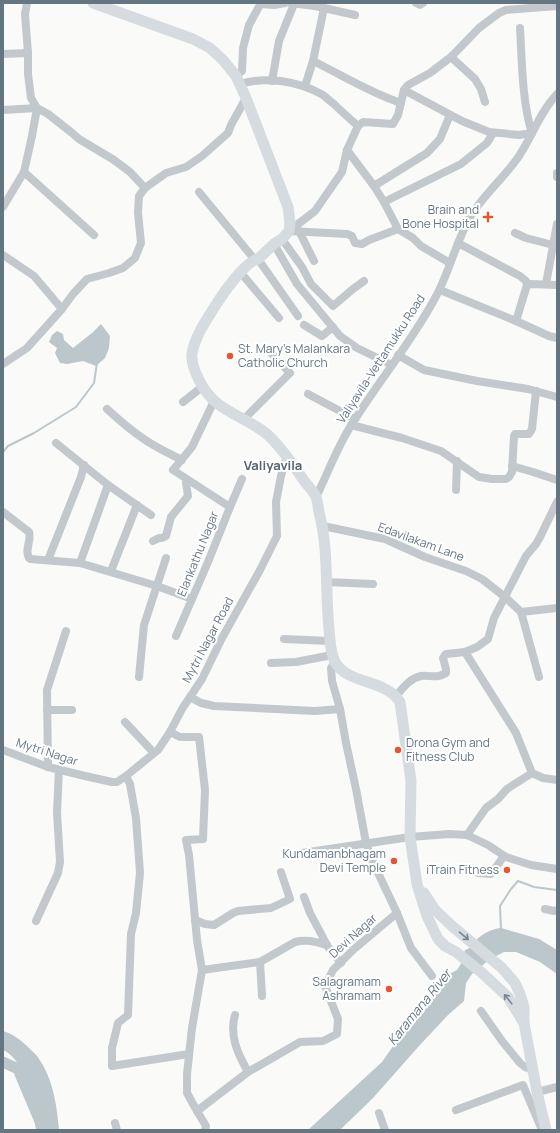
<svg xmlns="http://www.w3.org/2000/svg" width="560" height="1133" font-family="Manrope,sans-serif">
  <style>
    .water { fill: #bbc7cb }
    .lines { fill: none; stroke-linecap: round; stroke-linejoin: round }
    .stream { stroke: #bbc7cb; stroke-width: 2 }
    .river { stroke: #bbc7cb; stroke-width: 11 }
    .minor { stroke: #c3c8cc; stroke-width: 8 }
    .major { stroke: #d6dbdf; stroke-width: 11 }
    .oneway { stroke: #768591 }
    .poi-dot { fill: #e4572e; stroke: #fff; stroke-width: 1.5 }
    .labels { text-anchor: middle; stroke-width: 4; stroke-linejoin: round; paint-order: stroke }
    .poi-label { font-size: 12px; fill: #657683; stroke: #fff; text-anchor: end }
    .street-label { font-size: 12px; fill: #657683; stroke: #fff }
    .neighbourhood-label { font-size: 13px; font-weight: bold; fill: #57646e; stroke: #fff }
    .water-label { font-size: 13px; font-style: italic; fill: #60757c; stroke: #fff }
  </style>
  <rect width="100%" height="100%" fill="#fafaf8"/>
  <g class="water">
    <polygon points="101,324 110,336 109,348 105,358 96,366 83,361 67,364 60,363 55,353 57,348 49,342 52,335 57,331 63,334 64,340 73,348 92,333"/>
    <path d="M501,928l38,11 18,11v24l-17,-12 -24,-10h-12l-14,7 -18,15 -6,9 -2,18 -16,14 -29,31 -46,52 -33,32h-32l74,-68 21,-30 37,-48 11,-11 6,-3 7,-11v-6l1,-3c5,-1 7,-5 10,-9 7,-7 16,-12 26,-13z"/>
    <path d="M3,1031c10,3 18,9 26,17 3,3 8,7 10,11 14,20 18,47 20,71h-23c-4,-25 -8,-68 -33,-80z"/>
  </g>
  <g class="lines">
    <g class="stream">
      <polyline points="3,452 8,446 34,433 76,407 94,383 97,363"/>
      <polyline points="501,930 500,906 511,889 518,881 534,887 557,890"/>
    </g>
    <polyline class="river" points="3,1062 18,1069 42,1126 42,1130"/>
    <g class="minor">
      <polyline points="290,3 315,6 355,15"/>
      <polyline points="416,3 420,5 423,3"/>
      <polyline points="261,4 274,5 285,3"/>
      <polyline points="3,54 28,53"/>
      <polyline points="451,57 475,79 481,89 485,102"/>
      <path d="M313,61c29,14 57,32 88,42"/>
      <polyline points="236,76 242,71 243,48 249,25 261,3"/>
      <polyline points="272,81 279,41 294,4"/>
      <path d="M240,84c26,-8 59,-3 83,11 4,3 8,7 12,10 7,7 15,14 23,21"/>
      <polyline points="305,86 313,61 324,8"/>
      <path d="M404,90l58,31 27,11 30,3 13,-2c-10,-31 -10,-72 -12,-105"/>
      <polyline points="3,110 37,108 48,114 71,132 79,139 114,160 130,172 145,188"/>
      <polyline points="347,150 374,186 384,202 398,229 413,238 421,246 450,263"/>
      <polyline points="24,172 94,235"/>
      <polyline points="557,173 557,177"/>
      <polyline points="374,186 427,153 440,139 450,115"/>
      <polyline points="199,192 255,260"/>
      <polyline points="384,202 461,164 487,143 493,133"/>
      <polyline points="3,207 24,172 32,136 37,108 31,98 28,74 28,53 25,14 27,3"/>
      <polyline points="289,231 315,211 342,172 347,150 358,126 363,122 393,124 398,115 404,90 408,85 430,73 451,57 479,28 499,13 506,10 557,6"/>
      <polyline points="289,231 347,234 352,236 355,243 362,244 369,240 398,229"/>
      <polyline points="299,231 314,261"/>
      <polyline points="515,233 526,238 553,245"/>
      <polyline points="282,239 302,267 311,284 333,306 353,289 364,281"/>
      <polyline points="458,243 520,276 526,281 527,285"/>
      <polyline points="274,244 297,284 340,336 357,348 392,365"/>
      <polyline points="3,255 34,276 62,309"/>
      <polyline points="258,259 298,316"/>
      <polyline points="241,273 279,318"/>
      <polyline points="546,284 557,224"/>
      <polyline points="440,290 516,321 549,336 557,338"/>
      <polyline points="516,321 527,285 530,284 557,285"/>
      <polyline points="304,325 322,336 333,327"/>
      <polyline points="398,355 424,370 477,381 528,389 557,397"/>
      <polyline points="3,364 27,348 62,309 73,294 87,279 109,273 123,268 135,258 141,243 138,213 139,196 145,188 166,173 186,167 202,156 228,133 231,125 246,98"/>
      <polyline points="308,394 355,419"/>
      <polyline points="183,402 202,387"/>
      <path d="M107,409c11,10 22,20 34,28 12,9 27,16 41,23"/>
      <polyline points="244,419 290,373 272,354"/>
      <polyline points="351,425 402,438 441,451 479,477 492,479 506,479 509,477 512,472 514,436 515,434 529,434 532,429 536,391"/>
      <polyline points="56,443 108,485 151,515"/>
      <polyline points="512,466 533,472 557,480"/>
      <polyline points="456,490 457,461"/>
      <path d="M316,497c12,-24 21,-50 36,-73 26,-42 58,-80 82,-124 15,-26 21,-56 36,-83 14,-23 35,-40 49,-61 14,-21 21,-44 38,-62"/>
      <polyline points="230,507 242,479"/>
      <path d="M3,512l26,20c3,9 -5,17 0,26l1,1 50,4 77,23 35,13"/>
      <polyline points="323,526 385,539 425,557 466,571 482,579 505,597 521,612 539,677"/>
      <polyline points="153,541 159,538 162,538 166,536 171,517 188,496 186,483 188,481"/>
      <polyline points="48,560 81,477 84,465"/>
      <polyline points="80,563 108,485"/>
      <polyline points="111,571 137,505"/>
      <polyline points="326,582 373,584"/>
      <polyline points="521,612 557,608"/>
      <polyline points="176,636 208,562 230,507 173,470 192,447 214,401"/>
      <polyline points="284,639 330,641"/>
      <polyline points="465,652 516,733 532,773"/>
      <polyline points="271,663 296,662 332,655"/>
      <polyline points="139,677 144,625 166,558"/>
      <path d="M396,696c7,-8 14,-18 25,-20 10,-1 15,3 25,-3v-4l-3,-11 3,-4 19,-2 12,-5 11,-8 6,-21 32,-62 10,-12 4,-7 17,-35"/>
      <polyline points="190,697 201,703 214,706 315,711 340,709"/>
      <polyline points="47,710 72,710"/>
      <polyline points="125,722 154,753"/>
      <polyline points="170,732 180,737 199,737 205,790 203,839 186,840 189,855 197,940 202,970 192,1028 187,1074 187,1093 197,1111"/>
      <polyline points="3,750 48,767 85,776 112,782 117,782 126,776 158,750 170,732 182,709 202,679 222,638 260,570 277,536 276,502 281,476 287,456"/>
      <polyline points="48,767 47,690 66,631"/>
      <polyline points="126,776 130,784 136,818 140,873 136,913 131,934 128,1015 118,1023 112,1048 112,1066 189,1054"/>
      <polyline points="467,835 486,808 498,799 507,789 532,773 543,778 557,780"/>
      <polyline points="302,853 410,837 449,834 467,835 488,845 506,857 531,865 557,869"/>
      <polyline points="478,873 491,874 504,856"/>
      <polyline points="304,897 310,913 328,947 341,963"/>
      <polyline points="545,909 554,911 557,910"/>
      <polyline points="397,913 411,948 432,976"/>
      <polyline points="195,920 205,924 214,925 233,913 238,911 271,908 290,899 281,872"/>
      <polyline points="36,921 58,873 60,862 57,813 59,769"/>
      <polyline points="260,962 262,996"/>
      <path d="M202,970l58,-8 35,-20c12,-3 21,0 32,3"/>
      <polyline points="481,1011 502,1041 520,1063 525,1067 533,1070"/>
      <path d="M235,1015c-6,21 3,39 13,57"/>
      <polyline points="537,1092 557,1087"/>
      <polyline points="456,1110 523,1085 542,1130"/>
      <polyline points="379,1113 385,1130"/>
      <polyline points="115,1123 117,1130"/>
      <polyline points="205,1130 206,1126 197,1111 248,1072 300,1042 323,1041 337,1034 338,1019 325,986 333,970 353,950 397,913 371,858 366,843 356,789 346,743 340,709 332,681 331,668 335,662"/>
    </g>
    <g class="major">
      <path d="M93,3l100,36 17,9 13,12 13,16 10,22 42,109 2,16 -1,8 -7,8 -8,5 -16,15c-12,2 -34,33 -41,44 -9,15 -22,32 -25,51 -1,9 3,18 7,26 16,33 44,34 69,55 15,14 26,31 37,47 4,5 9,10 11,15 2,5 2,10 3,15 10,38 6,78 10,117 1,10 1,23 6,33 13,23 51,17 65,40l11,79 -1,56 7,47 10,32 11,23 7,7 11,6 25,20 27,25 16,26"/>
      <polyline points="424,893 435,910 452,926 502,968 515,983 520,994 524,1007 524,1023 537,1092 546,1130"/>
    </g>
  </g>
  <defs><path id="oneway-shaft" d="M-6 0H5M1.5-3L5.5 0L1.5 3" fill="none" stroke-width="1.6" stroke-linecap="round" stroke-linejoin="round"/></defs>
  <g class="oneway">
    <use href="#oneway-shaft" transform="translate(464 936) rotate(40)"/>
    <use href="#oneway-shaft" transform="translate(508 999) rotate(-129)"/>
  </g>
  <g class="poi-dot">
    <path d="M486 211h4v4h4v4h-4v4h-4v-4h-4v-4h4z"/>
    <circle cx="230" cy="356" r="4"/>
    <circle cx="398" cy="750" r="4"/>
    <circle cx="394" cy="861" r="4"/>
    <circle cx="507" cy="870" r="4"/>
    <circle cx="389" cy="989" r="4"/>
  </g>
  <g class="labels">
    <g class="poi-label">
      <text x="479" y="214">Brain and<tspan x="479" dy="14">Bone Hospital</tspan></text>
      <text x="238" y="353" text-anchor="start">St. Mary's Malankara<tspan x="238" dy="14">Catholic Church</tspan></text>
      <text x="406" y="747" text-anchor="start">Drona Gym and<tspan x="406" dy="14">Fitness Club</tspan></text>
      <text x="386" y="858">Kundamanbhagam<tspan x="386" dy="14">Devi Temple</tspan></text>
      <text x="499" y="874">iTrain Fitness</text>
      <text x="381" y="986">Salagramam<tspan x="381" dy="14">Ashramam</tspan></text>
    </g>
    <g class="street-label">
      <text transform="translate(381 359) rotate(-57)" y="4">Valiyavila-Vettamukku Road</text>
      <text transform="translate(421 542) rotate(20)" y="4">Edavilakam Lane</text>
      <text transform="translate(198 554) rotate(-68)" y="4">Elankathu Nagar</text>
      <text transform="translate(208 640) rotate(-62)" y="4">Mytri Nagar Road</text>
      <text transform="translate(47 752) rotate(18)" y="4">Mytri Nagar</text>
      <text transform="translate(353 936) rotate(-42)" y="4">Devi Nagar</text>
    </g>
    <g class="neighbourhood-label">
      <text x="273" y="470">Valiyavila</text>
    </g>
    <g class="water-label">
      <text transform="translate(419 1007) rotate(-51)" y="5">Karamana River</text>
    </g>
  </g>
  <rect width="560" height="1133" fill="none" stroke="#657683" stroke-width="8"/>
</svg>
